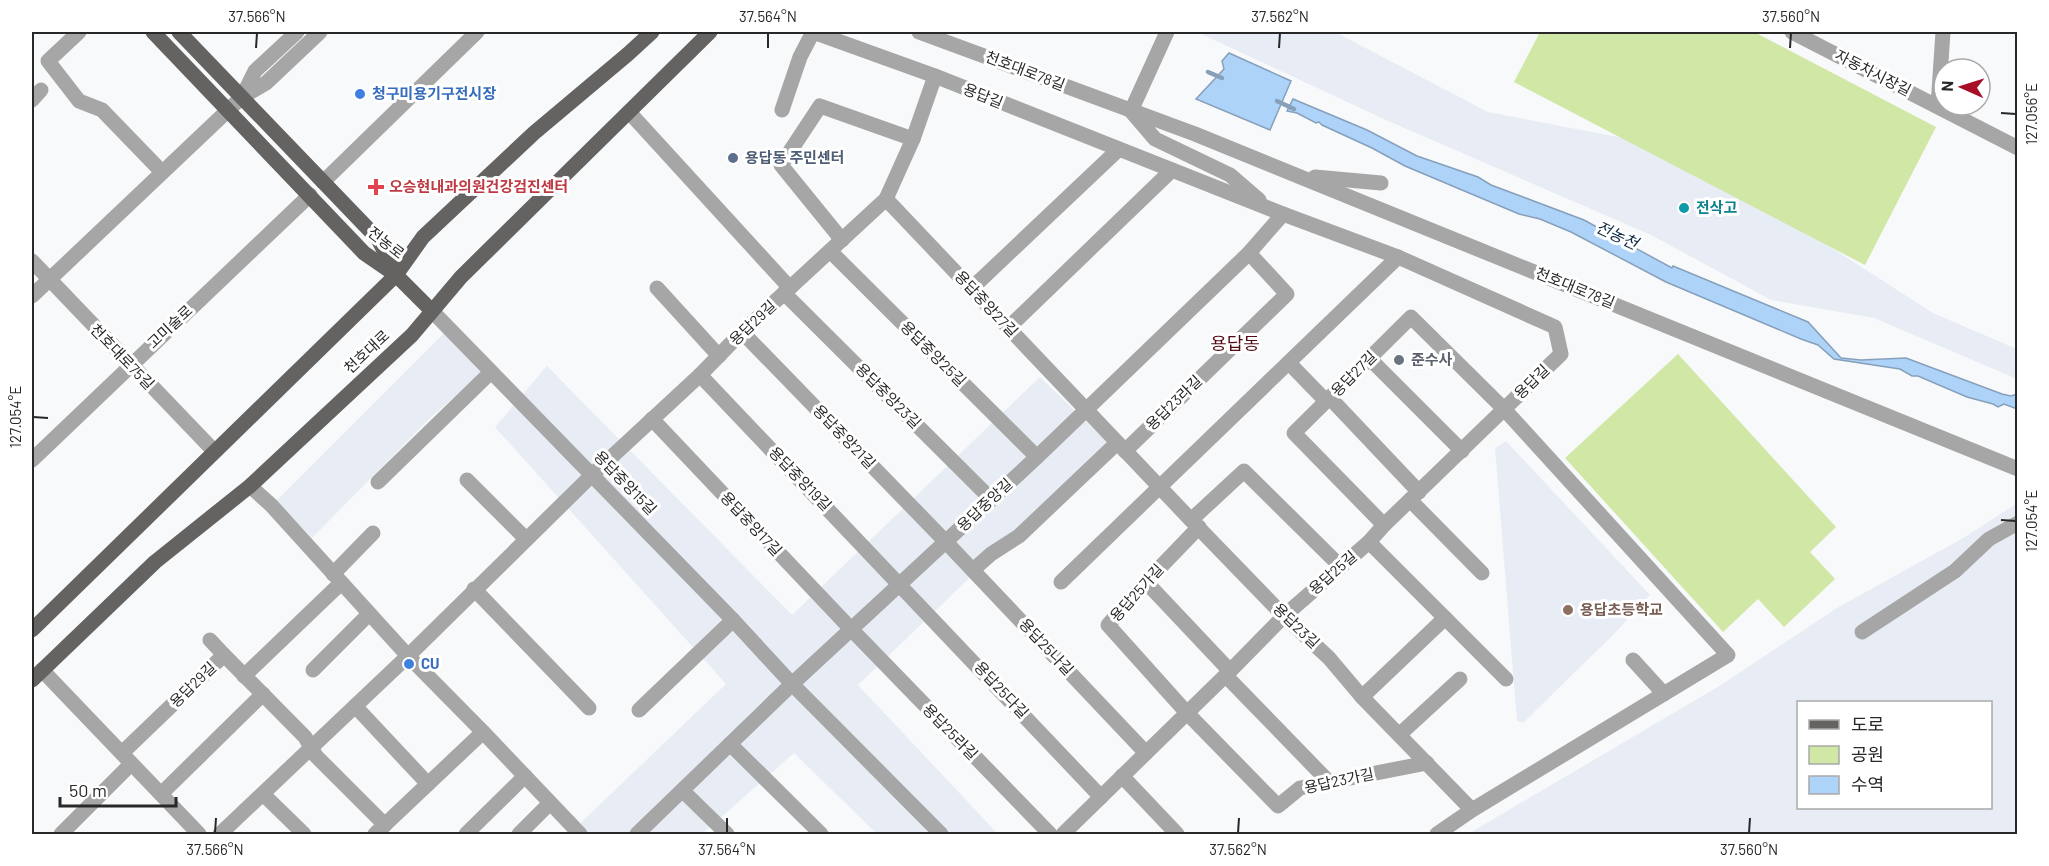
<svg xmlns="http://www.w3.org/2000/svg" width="2049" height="866" font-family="Barlow,'Noto Sans KR',sans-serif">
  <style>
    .built { fill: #e8edf5; fill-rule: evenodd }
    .green { fill: #d0e7a6 }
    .water { fill: #aed3f9; stroke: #86a0bb; stroke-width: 1.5 }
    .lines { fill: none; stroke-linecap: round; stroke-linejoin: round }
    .stream { stroke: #86a0bb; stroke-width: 4.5 }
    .minor { stroke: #a7a6a6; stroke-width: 15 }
    .major { stroke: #646362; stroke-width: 15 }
    .ticks { fill: none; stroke: #282829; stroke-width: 2 }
    .shop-dot { fill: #3f7fe0; stroke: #fff; stroke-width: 2 }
    .service-dot { fill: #5c6f8a; stroke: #fff; stroke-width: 2 }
    .health-dot { fill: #e0444e; stroke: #fff; stroke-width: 2 }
    .culture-dot { fill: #0f9aa8; stroke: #fff; stroke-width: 2 }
    .worship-dot { fill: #6b7280; stroke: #fff; stroke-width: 2 }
    .education-dot { fill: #8d6e63; stroke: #fff; stroke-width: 2 }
    .labels { text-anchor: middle; stroke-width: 6; stroke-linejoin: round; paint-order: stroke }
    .street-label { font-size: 15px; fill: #282829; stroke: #fff }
    .shop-label { font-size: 15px; font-weight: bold; fill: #366cbe; stroke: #fff; text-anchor: start }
    .service-label { font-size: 15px; font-weight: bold; fill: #4e5e75; stroke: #fff; text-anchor: start }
    .health-label { font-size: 15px; font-weight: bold; fill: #be3a42; stroke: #fff; text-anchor: start }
    .culture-label { font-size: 15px; font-weight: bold; fill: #0d838f; stroke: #fff; text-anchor: start }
    .worship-label { font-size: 15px; font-weight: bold; fill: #5b616d; stroke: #fff; text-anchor: start }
    .education-label { font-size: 15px; font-weight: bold; fill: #785e54; stroke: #fff; text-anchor: start }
    .water-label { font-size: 16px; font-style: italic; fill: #112c45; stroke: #fff }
    .quarter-label { font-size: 18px; fill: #500a11; stroke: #fff }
    .neatline { fill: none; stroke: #282829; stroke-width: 2 }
    .ticks-label { font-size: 15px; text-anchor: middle; fill: #282829 }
  </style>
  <rect width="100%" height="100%" fill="#f8f9fa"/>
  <g class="built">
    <polygon points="1197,32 1335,32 1488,112 1676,148 1933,313 2017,349 2017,379 1874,318 1771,300 1651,235 1386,120"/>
    <polygon points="445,332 485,370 429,419 312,538 276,501"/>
    <polygon points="547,366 792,615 1040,377 1109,444 858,685 998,834 877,834 794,753 702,834 569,834 726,684 495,427"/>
    <polygon points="1506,441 1650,595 1615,633 1523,723 1517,721 1495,448"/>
    <path d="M2017,503v331h-549l253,-149 116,-77 128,-71zM1798,702h192v106h-192z"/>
  </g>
  <g class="green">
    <polygon points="1540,32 1754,32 1936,127 1865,265 1514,82"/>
    <polygon points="1678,354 1836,527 1810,552 1835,579 1784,627 1758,599 1723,632 1565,458"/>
  </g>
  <g class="water">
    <polygon points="1229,53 1291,81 1270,130 1196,99 1224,69 1222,61"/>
    <polygon points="1293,99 1367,130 1417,156 1478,177 1491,185 1584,220 1672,268 1673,266 1808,322 1841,358 1861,360 1906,358 2002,394 2011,396 2017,394 2017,409 2004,404 1998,407 1993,404 1967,397 1918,376 1912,376 1900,369 1834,359 1818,345 1801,339 1666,282 1571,232 1540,219 1519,214 1405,166 1372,148 1322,125 1319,122 1316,123 1297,113 1287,111"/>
  </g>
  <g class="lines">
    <g class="stream">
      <polyline points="1208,72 1222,78"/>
      <polyline points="1277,101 1294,109"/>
    </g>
    <g class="minor">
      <polyline points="79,32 48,61 79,101 102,110 162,172"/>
      <polyline points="919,32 1195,134 2018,469"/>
      <polyline points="1167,32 1131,111 1155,139 1230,175 1259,200"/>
      <polyline points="1792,32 2018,148"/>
      <polyline points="242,97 255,71 297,32"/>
      <polyline points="32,100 41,90"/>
      <polyline points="1938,106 1943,32"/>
      <polyline points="782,110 800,57 813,32 935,76 1283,214 1398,257 1555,327 1561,354 1384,525 1369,542 1284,616 1230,671 1063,834"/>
      <polyline points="629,112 790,288"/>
      <polyline points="1315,177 1381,183"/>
      <polyline points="323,182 477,32"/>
      <polyline points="886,199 1191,520 1284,616 1329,658 1362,697 1472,810"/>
      <polyline points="842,240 781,165 820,106 913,139"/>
      <polyline points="830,251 1037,457"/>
      <polyline points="32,261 214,451"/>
      <polyline points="657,288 719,356"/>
      <polyline points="971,289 1119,149"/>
      <polyline points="784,293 991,499"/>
      <polyline points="32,296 242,97 266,83 320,32"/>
      <polyline points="432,311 733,620 792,684 941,834"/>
      <polyline points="1008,328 1172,170"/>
      <polyline points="742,332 945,541 1146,753"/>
      <polyline points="1369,358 1462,451"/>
      <polyline points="1289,363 1326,401"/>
      <polyline points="700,375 1101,797"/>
      <polyline points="1330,398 1419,492"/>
      <polyline points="652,419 851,629 1050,834"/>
      <polyline points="1125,451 1287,294 1249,253"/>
      <polyline points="32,460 310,195"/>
      <polyline points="467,480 526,539"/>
      <polyline points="378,482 491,372"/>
      <polyline points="250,486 271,505 408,656 483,732 580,834"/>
      <polyline points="1410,500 1482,573"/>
      <polyline points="1191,520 1244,471 1340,566"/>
      <polyline points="1384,525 1294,433 1411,317 1504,409 1728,655 1472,810 1437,834"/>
      <polyline points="1199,527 1146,582 1108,625 1187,713 1278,806 1300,788 1427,763"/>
      <polyline points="1369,542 1506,679"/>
      <polyline points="973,570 991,554 1019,536 1117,443"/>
      <polyline points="333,574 373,533"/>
      <polyline points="1061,582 1398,257"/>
      <polyline points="1146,582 1230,671"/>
      <polyline points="474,589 589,708"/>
      <polyline points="1862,632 1955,571 1989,539 2018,523"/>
      <polyline points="210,640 224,655"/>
      <polyline points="1633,660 1664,694"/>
      <polyline points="42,670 199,834"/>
      <polyline points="313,670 369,614"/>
      <polyline points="244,676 341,583"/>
      <polyline points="1226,676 1329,782"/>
      <polyline points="1362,697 1445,618"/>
      <polyline points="355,706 428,784"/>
      <polyline points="639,710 733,620"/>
      <polyline points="1399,735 1460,679"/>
      <polyline points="730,744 821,834"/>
      <polyline points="122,753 224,655 305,737 316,756 385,825"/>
      <polyline points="1122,776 1177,834"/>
      <polyline points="683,791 727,834"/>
      <polyline points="161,794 263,694"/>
      <polyline points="264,795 304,834"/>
      <polyline points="61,834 131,764"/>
      <polyline points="220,834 408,656 592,475 700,375 742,332 886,199 913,139 935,76"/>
      <polyline points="375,834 483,732"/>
      <polyline points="466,834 525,776"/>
      <polyline points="519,834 550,803"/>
      <polyline points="637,834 792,684 1037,457 1249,253 1283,214"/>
    </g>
    <g class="major">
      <polyline points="153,32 364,253 396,275 432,311"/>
      <polyline points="179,32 378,239 395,272"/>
      <polyline points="32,630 396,275 423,237 534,133 628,54 652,32"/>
      <polyline points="32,680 155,562 250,486 412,335 461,277 710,32"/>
    </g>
  </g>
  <path class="ticks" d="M256,48l1,-15M768,48v-15M1279,48l1,-15M1790,48l1,-15M2001,113l15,1M33,417l15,1M2001,520l15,1M215,833l1,-15M727,833v-15M1238,833l1,-15M1749,833l1,-15"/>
  <g class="shop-dot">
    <circle cx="360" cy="94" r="6"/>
    <circle cx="409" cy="664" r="6"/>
  </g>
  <circle class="service-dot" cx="733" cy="158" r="6"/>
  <path class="health-dot" d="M373 178h6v6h6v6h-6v6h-6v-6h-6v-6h6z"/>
  <circle class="culture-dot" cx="1684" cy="208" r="6"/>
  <circle class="worship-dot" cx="1399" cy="360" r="6"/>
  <circle class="education-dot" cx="1568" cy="610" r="6"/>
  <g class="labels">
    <g class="street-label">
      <text transform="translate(1025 71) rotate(21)" y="5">천호대로78길</text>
      <text transform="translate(1873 73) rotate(27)" y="5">자동차시장길</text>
      <text transform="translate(983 96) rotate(22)" y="5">용답길</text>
      <text transform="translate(386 243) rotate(38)" y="5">전농로</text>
      <text transform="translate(1575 288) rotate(22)" y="5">천호대로78길</text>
      <text transform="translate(986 304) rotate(47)" y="5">용답중앙27길</text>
      <text transform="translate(753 323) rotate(-43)" y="5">용답29길</text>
      <text transform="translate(170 327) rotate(-43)" y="5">고미술로</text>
      <text transform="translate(367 352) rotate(-43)" y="5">천호대로</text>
      <text transform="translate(933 354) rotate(45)" y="5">용답중앙25길</text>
      <text transform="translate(122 357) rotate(46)" y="5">천호대로75길</text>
      <text transform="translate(1354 374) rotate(-45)" y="5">용답27길</text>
      <text transform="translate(1532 382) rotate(-44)" y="5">용답길</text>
      <text transform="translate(888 396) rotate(45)" y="5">용답중앙23길</text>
      <text transform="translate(1174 403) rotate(-44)" y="5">용답23라길</text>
      <text transform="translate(844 437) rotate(46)" y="5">용답중앙21길</text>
      <text transform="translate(800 479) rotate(46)" y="5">용답중앙19길</text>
      <text transform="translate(625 483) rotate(46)" y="5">용답중앙15길</text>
      <text transform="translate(985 505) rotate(-43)" y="5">용답중앙길</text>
      <text transform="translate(751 524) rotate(47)" y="5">용답중앙17길</text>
      <text transform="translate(1333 573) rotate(-41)" y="5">용답25길</text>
      <text transform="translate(1137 593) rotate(-48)" y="5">용답25가길</text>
      <text transform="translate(1296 626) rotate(44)" y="5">용답23길</text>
      <text transform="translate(1046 647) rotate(47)" y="5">용답25나길</text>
      <text transform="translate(193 685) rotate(-44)" y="5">용답29길</text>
      <text transform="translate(1001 690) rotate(47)" y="5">용답25다길</text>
      <text transform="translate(950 732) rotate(46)" y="5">용답25라길</text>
      <text transform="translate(1339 781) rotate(-12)" y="5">용답23가길</text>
    </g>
    <g class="shop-label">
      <text x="372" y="99">청구미용기구전시장</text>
      <text x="421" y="669">CU</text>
    </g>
    <g class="service-label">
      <text x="745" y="163">용답동 주민센터</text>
    </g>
    <g class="health-label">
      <text x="389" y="192">오승현내과의원건강검진센터</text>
    </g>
    <g class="culture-label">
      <text x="1696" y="213">전삭고</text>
    </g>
    <g class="worship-label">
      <text x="1411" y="365">준수사</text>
    </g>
    <g class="education-label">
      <text x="1580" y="615">용답초등학교</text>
    </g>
    <g class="water-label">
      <text transform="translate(1617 235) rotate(25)" y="6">전농천</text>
    </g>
    <g class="quarter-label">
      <text x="1235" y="350">용답동</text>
    </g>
  </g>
  <rect width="2049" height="866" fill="none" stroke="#ffffff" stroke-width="66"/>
  <rect x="1797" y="701" width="195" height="108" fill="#ffffff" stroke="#a9a9a9" stroke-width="1.5"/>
  <rect x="1809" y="720" width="30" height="9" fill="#646362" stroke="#a9a9a9" stroke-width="1.5"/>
  <text x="1851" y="731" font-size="18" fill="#282829">도로</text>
  <rect x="1809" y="746" width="30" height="18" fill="#d0e7a6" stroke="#a9a9a9" stroke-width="1.5"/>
  <text x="1851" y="761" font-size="18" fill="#282829">공원</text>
  <rect x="1809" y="776" width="30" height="18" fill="#aed3f9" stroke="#a9a9a9" stroke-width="1.5"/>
  <text x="1851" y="791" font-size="18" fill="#282829">수역</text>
  <g transform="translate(1962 87) rotate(273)"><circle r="28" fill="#ffffff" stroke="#a9a9a9" stroke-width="1.5"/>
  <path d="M0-4.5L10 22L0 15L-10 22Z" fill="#a70f27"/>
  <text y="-9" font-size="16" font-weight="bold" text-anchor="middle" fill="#282829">N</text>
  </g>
  <path d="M60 797v9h116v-9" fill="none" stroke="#282829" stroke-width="3"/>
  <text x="69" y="797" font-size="18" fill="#282829" stroke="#ffffff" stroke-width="4.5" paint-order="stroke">50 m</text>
  <rect x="33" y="33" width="1983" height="800" class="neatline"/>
  <g class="ticks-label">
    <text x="257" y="22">37.566°N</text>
    <text x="768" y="22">37.564°N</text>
    <text x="1280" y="22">37.562°N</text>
    <text x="1791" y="22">37.560°N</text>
    <text transform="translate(2032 114) rotate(-90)" y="5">127.056°E</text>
    <text transform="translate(16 417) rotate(-90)" y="5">127.054°E</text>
    <text transform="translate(2032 521) rotate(-90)" y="5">127.054°E</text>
    <text x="215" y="855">37.566°N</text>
    <text x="727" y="855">37.564°N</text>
    <text x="1238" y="855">37.562°N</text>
    <text x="1749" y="855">37.560°N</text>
  </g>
</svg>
